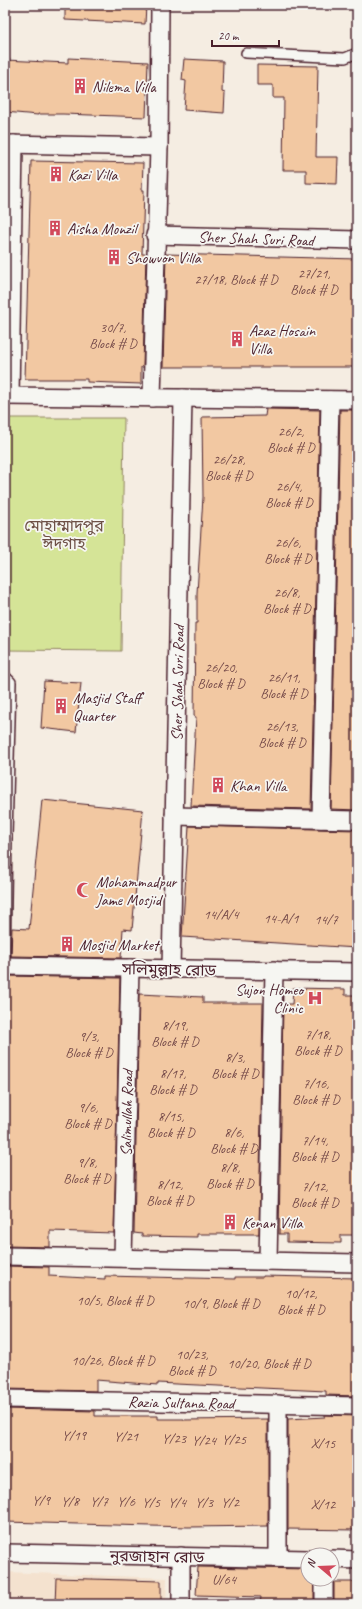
<svg xmlns="http://www.w3.org/2000/svg" width="362" height="1609" font-family="Caveat,'Noto Sans Bengali',sans-serif">
  <style>
    .built { fill: #f4e2cf }
    .green { fill: #d5e497; stroke: #908261 }
    .building { fill: #f2c8a2; stroke: #4a1f2b }
    .lines { fill: none; stroke-linecap: round; stroke-linejoin: round }
    .lane-casing { stroke: #4a1f2b; stroke-width: 12 }
    .street-casing { stroke: #4a1f2b; stroke-width: 20 }
    .lane { stroke: #f6f6f2; stroke-width: 9 }
    .street { stroke: #f6f6f2; stroke-width: 17 }
    .labels { text-anchor: middle; stroke-width: 3.5; stroke-linejoin: round; paint-order: stroke }
    .number-label { font-size: 14px; fill: #744949 }
    .poi-label { font-size: 16px; fill: #4a1f2b; stroke: #f6f6f2; text-anchor: start }
    .street-label { font-size: 16px; fill: #4a1f2b; stroke: #f6f6f2 }
    .park-label { font-size: 16px; fill: #6d5046; stroke: #f6f6f2 }
  </style>
  <rect width="100%" height="100%" fill="#f5ede2"/>
  <filter id="ink" filterUnits="userSpaceOnUse"><feTurbulence type="fractalNoise" baseFrequency=".025" numOctaves="2"/><feDisplacementMap in="SourceGraphic" scale="8" xChannelSelector="R" yChannelSelector="G"/><feConvolveMatrix kernelMatrix="1 2 1 2 8 2 1 2 1" color-interpolation-filters="sRGB"/></filter>
  <g filter="url(#ink)">
    <polygon class="built" points="5,1572 167,1578 166,1604 5,1604"/>
    <polygon class="green" points="5,418 124,418 121,651 5,650"/>
    <g class="building">
      <polygon points="65,5 146,5 145,24 65,20"/>
      <polygon points="68,58 148,62 146,117 63,114 38,114 38,115 5,112 5,60 68,63"/>
      <polygon points="184,59 223,61 222,92 225,93 224,113 184,110 186,81 182,80"/>
      <polygon points="257,65 318,66 316,157 338,157 337,184 306,183 306,170 283,170 284,98 273,98 273,85 257,85"/>
      <polygon points="31,161 143,163 142,190 144,190 142,254 146,254 143,367 141,367 141,384 87,382 87,379 25,379"/>
      <polygon points="166,254 357,259 355,367 163,367"/>
      <polygon points="266,409 320,410 311,809 191,806 196,717 194,716 195,623 197,623 197,593 203,497 202,417 265,416"/>
      <polygon points="340,410 357,410 357,810 331,809"/>
      <polygon points="44,681 81,683 76,732 41,728"/>
      <polygon points="42,800 143,810 132,930 123,929 121,958 11,956 12,928 29,929"/>
      <polygon points="189,826 357,830 357,948 182,937"/>
      <polygon points="5,976 120,978 114,1233 50,1231 50,1247 5,1246"/>
      <polygon points="293,988 345,989 345,995 357,995 357,1235 341,1235 341,1243 287,1242 287,1234 279,1234 283,1004 292,1004"/>
      <polygon points="139,994 203,997 203,1003 263,1003 259,1234 197,1234 197,1237 142,1236 142,1234 134,1233"/>
      <polygon points="5,1266 49,1267 49,1276 105,1279 105,1276 235,1279 235,1277 263,1277 263,1276 357,1278 357,1396 326,1395 326,1391 176,1384 158,1383 158,1385 96,1380 96,1391 5,1389"/>
      <polygon points="5,1409 95,1411 95,1416 158,1416 158,1419 184,1419 184,1420 268,1419 268,1526 188,1527 5,1522"/>
      <polygon points="325,1415 357,1416 357,1530 288,1529 288,1419 325,1417"/>
      <polygon points="198,1567 308,1569 308,1579 311,1579 311,1581 314,1581 314,1604 260,1604 261,1597 196,1595"/>
      <polygon points="56,1578 161,1581 161,1604 55,1604"/>
      <rect x="334" y="1582" width="23" height="22"/>
    </g>
    <g class="lines">
      <g class="lane-casing">
        <g id="lane">
          <polyline points="246,53 345,58 357,53"/>
          <polyline points="5,676 11,682 7,836 5,836"/>
          <polyline points="5,962 7,836"/>
        </g>
      </g>
      <g class="street-casing">
        <g id="street">
          <polyline points="5,144 159,147"/>
          <polyline points="155,235 357,240"/>
          <polyline points="5,396 357,400"/>
          <polyline points="10,396 14,144"/>
          <polyline points="152,398 159,147 160,5"/>
          <polyline points="174,816 357,820"/>
          <polyline points="321,819 330,400"/>
          <polyline points="5,966 357,972"/>
          <polyline points="171,969 183,398"/>
          <polyline points="5,1256 357,1263"/>
          <polyline points="123,1258 130,968"/>
          <polyline points="268,1261 274,970"/>
          <polyline points="5,1399 357,1406"/>
          <polyline points="5,1553 308,1559"/>
          <polyline points="278,1558 278,1404"/>
          <polyline points="332,1559 357,1560"/>
          <polyline points="181,1604 181,1556"/>
          <polyline points="324,1604 324,1579"/>
        </g>
      </g>
      <use href="#lane" class="lane"/>
      <use href="#street" class="street"/>
    </g>
  </g>
  <defs>
    <g id="building-bare" transform="scale(1.2)"><path d="M-4-6H4V6H1V3H-1V6H-4ZM-2.5-4.3h1.7v1.8h-1.7ZM.8-4.3h1.7v1.8H.8ZM-2.5-1h1.7V.8h-1.7ZM.8-1h1.7V.8H.8Z" fill="#d1495b" stroke="#f6f6f2" stroke-width="2.5" paint-order="stroke"/></g>
    <g id="mosque-bare" transform="scale(1.2)"><path d="M3.5-4.9A6 6 0 1 0 3.5 4.9A5 5 0 1 1 3.5-4.9Z" fill="#d1495b" stroke="#f6f6f2" stroke-width="2.5" paint-order="stroke"/></g>
    <g id="hospital-bare" transform="scale(1.2)"><path d="M-5-5h3v3.5h4V-5h3V5h-3V1.5h-4V5h-3Z" fill="#d1495b" stroke="#f6f6f2" stroke-width="2.5" paint-order="stroke"/></g>
  </defs>
  <g fill-rule="evenodd">
    <use href="#building-bare" x="80" y="86"/>
    <use href="#building-bare" x="56" y="174"/>
    <use href="#building-bare" x="55" y="228"/>
    <use href="#building-bare" x="114" y="257"/>
    <use href="#building-bare" x="237" y="339"/>
    <use href="#building-bare" x="61" y="706"/>
    <use href="#building-bare" x="218" y="785"/>
    <use href="#mosque-bare" x="84" y="890"/>
    <use href="#building-bare" x="67" y="944"/>
    <use href="#hospital-bare" x="315" y="998"/>
    <use href="#building-bare" x="230" y="1222"/>
  </g>
  <g class="labels">
    <g class="number-label">
      <text x="314" y="278">27/21,<tspan x="314" dy="16">Block # D</tspan></text>
      <text x="236" y="284">27/18, Block # D</text>
      <text x="113" y="332">30/7,<tspan x="113" dy="16">Block # D</tspan></text>
      <text x="291" y="436">26/2,<tspan x="291" dy="16">Block # D</tspan></text>
      <text x="229" y="464">26/28,<tspan x="229" dy="16">Block # D</tspan></text>
      <text x="289" y="491">26/4,<tspan x="289" dy="16">Block # D</tspan></text>
      <text x="288" y="547">26/6,<tspan x="288" dy="16">Block # D</tspan></text>
      <text x="287" y="597">26/8,<tspan x="287" dy="16">Block # D</tspan></text>
      <text x="221" y="672">26/20,<tspan x="221" dy="16">Block # D</tspan></text>
      <text x="284" y="682">26/11,<tspan x="284" dy="16">Block # D</tspan></text>
      <text x="282" y="731">26/13,<tspan x="282" dy="16">Block # D</tspan></text>
      <text x="221" y="919">14/A/4</text>
      <text x="281" y="923">14-A/1</text>
      <text x="326" y="924">14/7</text>
      <text x="175" y="1030">8/19,<tspan x="175" dy="16">Block # D</tspan></text>
      <text x="318" y="1039">7/18,<tspan x="318" dy="16">Block # D</tspan></text>
      <text x="89" y="1041">9/3,<tspan x="89" dy="16">Block # D</tspan></text>
      <text x="235" y="1062">8/3,<tspan x="235" dy="16">Block # D</tspan></text>
      <text x="173" y="1078">8/17,<tspan x="173" dy="16">Block # D</tspan></text>
      <text x="316" y="1088">7/16,<tspan x="316" dy="16">Block # D</tspan></text>
      <text x="88" y="1112">9/6,<tspan x="88" dy="16">Block # D</tspan></text>
      <text x="171" y="1121">8/15,<tspan x="171" dy="16">Block # D</tspan></text>
      <text x="234" y="1137">8/6,<tspan x="234" dy="16">Block # D</tspan></text>
      <text x="315" y="1145">7/14,<tspan x="315" dy="16">Block # D</tspan></text>
      <text x="87" y="1167">9/8,<tspan x="87" dy="16">Block # D</tspan></text>
      <text x="230" y="1172">8/8,<tspan x="230" dy="16">Block # D</tspan></text>
      <text x="170" y="1189">8/12,<tspan x="170" dy="16">Block # D</tspan></text>
      <text x="315" y="1191">7/12,<tspan x="315" dy="16">Block # D</tspan></text>
      <text x="301" y="1298">10/12,<tspan x="301" dy="16">Block # D</tspan></text>
      <text x="115" y="1305">10/5, Block # D</text>
      <text x="221" y="1308">10/9, Block # D</text>
      <text x="192" y="1359">10/23,<tspan x="192" dy="16">Block # D</tspan></text>
      <text x="113" y="1365">10/26, Block # D</text>
      <text x="269" y="1368">10/20, Block # D</text>
      <text x="74" y="1440">Y/19</text>
      <text x="126" y="1441">Y/21</text>
      <text x="174" y="1443">Y/23</text>
      <text x="234" y="1444">Y/25</text>
      <text x="204" y="1445">Y/24</text>
      <text x="323" y="1448">X/15</text>
      <text x="41" y="1505">Y/9</text>
      <text x="70" y="1506">Y/8</text>
      <text x="99" y="1506">Y/7</text>
      <text x="126" y="1506">Y/6</text>
      <text x="151" y="1507">Y/5</text>
      <text x="177" y="1507">Y/4</text>
      <text x="204" y="1507">Y/3</text>
      <text x="230" y="1507">Y/2</text>
      <text x="323" y="1509">X/12</text>
      <text x="224" y="1584">U/64</text>
    </g>
    <g class="poi-label">
      <text x="92" y="92">Nilema Villa</text>
      <text x="68" y="180">Kazi Villa</text>
      <text x="67" y="234">Aisha Monzil</text>
      <text x="126" y="263">Showvon Villa</text>
      <text x="249" y="336">Azaz Hosain<tspan x="249" dy="18">Villa</tspan></text>
      <text x="73" y="703">Masjid Staff<tspan x="73" dy="18">Quarter</tspan></text>
      <text x="230" y="791">Khan Villa</text>
      <text x="96" y="887">Mohammadpur<tspan x="96" dy="18">Jame Mosjid</tspan></text>
      <text x="79" y="950">Mosjid Market</text>
      <text x="303" y="995" text-anchor="end">Sujon Homeo<tspan x="303" dy="18">Clinic</tspan></text>
      <text x="242" y="1228">Kenan Villa</text>
    </g>
    <g class="street-label">
      <text transform="translate(256 238) rotate(2)" y="6">Sher Shah Suri Road</text>
      <text transform="translate(177 683) rotate(-89)" y="6">Sher Shah Suri Road</text>
      <text transform="translate(169 969) rotate(1)" y="6">সলিমুল্লাহ রোড</text>
      <text transform="translate(126 1113) rotate(-89)" y="6">Salimullah Road</text>
      <text transform="translate(181 1402) rotate(1)" y="6">Razia Sultana Road</text>
      <text transform="translate(157 1556) rotate(1)" y="6">নুরজাহান রোড</text>
    </g>
    <g class="park-label">
      <text x="64" y="531">মোহাম্মাদপুর<tspan x="64" dy="18">ঈদগাহ</tspan></text>
    </g>
  </g>
  <rect width="362" height="1609" fill="none" stroke="#f6f6f2" stroke-width="20"/>
  <rect x="10" y="10" width="342" height="1589" fill="none" stroke="#4a1f2b" stroke-width="1.5" filter="url(#ink)"/>
  <g transform="translate(320 1567) rotate(289)"><circle r="19" fill="#f6f6f2" stroke="#b1a0a2"/>
  <path d="M0-3L7 15L0 10L-7 15Z" fill="#d1495b"/>
  <text y="-6" font-size="11" font-weight="bold" text-anchor="middle" fill="#4a1f2b">N</text>
  </g>
  <path d="M212 40v6h67v-6" fill="none" stroke="#4a1f2b" stroke-width="2"/>
  <text x="218" y="40" font-size="12" fill="#4a1f2b" stroke="#f6f6f2" stroke-width="3" paint-order="stroke">20 m</text>
</svg>
